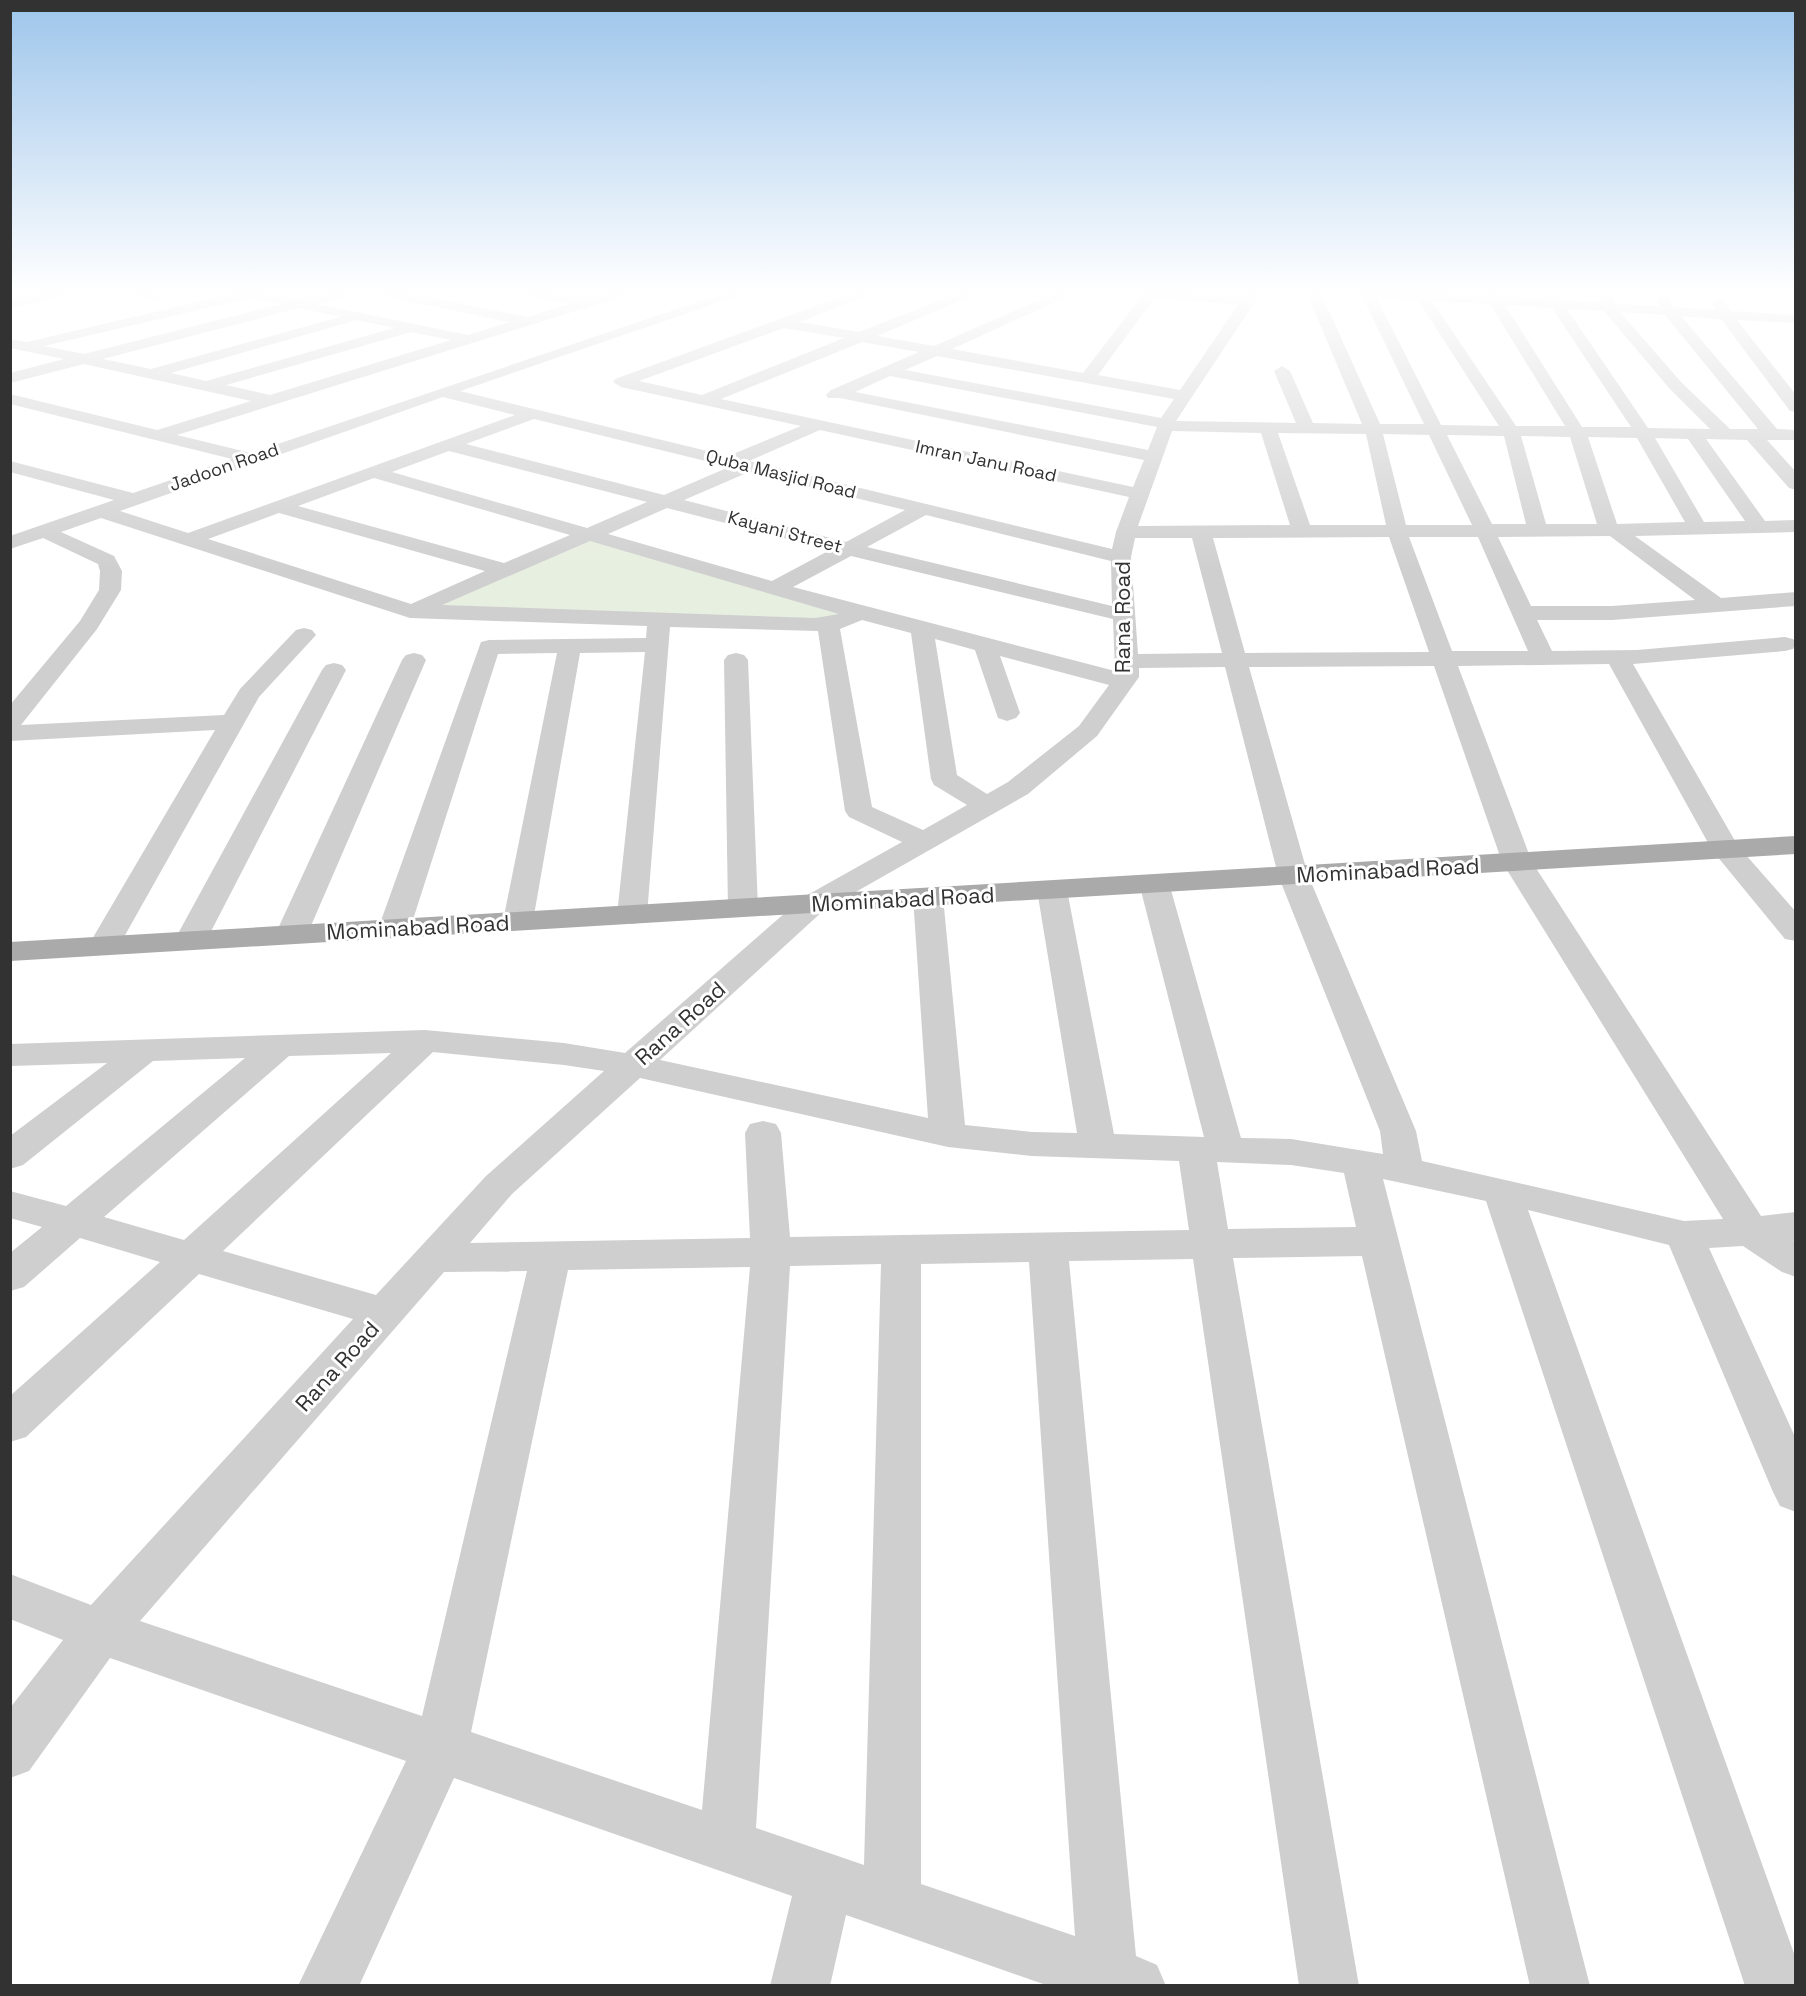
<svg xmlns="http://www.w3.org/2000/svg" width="1806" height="1996" font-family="'Space Grotesk',sans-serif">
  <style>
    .green { fill: #e7efe0 }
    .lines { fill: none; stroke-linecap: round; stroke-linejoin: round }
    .minor { fill: #cfcfcf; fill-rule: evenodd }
    .major { fill: #aaa; fill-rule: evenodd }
    .labels { text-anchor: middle; stroke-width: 6; stroke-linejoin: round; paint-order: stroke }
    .far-street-label { font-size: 18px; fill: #323232; stroke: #fff }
    .street-label { font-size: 22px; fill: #323232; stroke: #fff }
  </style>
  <rect width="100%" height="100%" fill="#fff"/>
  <polygon class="green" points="587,535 860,613 840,622 410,611"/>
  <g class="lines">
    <g class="minor">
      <polygon points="48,291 76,291 74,294 10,308 10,300"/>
      <polygon points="125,291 153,291 162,296 155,300 127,294"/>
      <path d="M229,291h29l41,9 33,-9h25l-2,3 -38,10 151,31 42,-13 -133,-27 -7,-4h30l127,26 42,-13 -47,-9 -7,-4h31l39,8 24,-8h23l-2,3 -453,141 74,18 479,-162h22l-292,100 268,65 73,-30 -180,-39 -8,-5 2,-3 242,-88h21l-78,31 59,10 104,-41h20l-106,45 57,10 126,-55h19l-127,58 131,24 59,-77 -17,-2 -2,-3h56l65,6 4,-6h14l-86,130 120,2 -22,-52 8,-5 8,5 23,52 49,1 -56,-133h14l60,133h44l-62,-128 -21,-1 -7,-4h94l57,5 -3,-5h14l3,6 49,3 -4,-9h14l4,9 38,3 -2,-7 7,-4 5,1 5,11 45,2 -4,-7 7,-4 5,1 6,11 42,3 -4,-8 7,-4 5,1 6,12 66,4v8l-59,-3 59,75v17l-6,-1 -69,-92 -40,-3 96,113 19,1v10h-29l29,32v18l-7,-2 -42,-48 -41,-1 59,82 31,-1v12l-161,4 86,62 75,-6v14l-184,14h-75l15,31 85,-1 148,-13 8,2 3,3 -3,7 -8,2 -152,13 105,182 58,66v29l-11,-2 -73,-89 -103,-186 -151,2 74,196 229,354 35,-4v28h-3l3,2v35l-14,-5 -39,-26 -34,2 87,191v73l-16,-6 -7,-14 -104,-247 -141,-35 268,749v27h-51l-259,-785 -103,-22 207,807h-60l-168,-730 -129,2 126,728h-60l-106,-727 -124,2 67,695 21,9 9,21h-117l-203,-71 -16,71h-60l22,-90 -338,-118 -95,208h-61l108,-225 -296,-103 -81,113 -19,7v-70l53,-68 -53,-21v-45l81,31 262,-286 -154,-45 -173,163 -16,5v-46l150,-134 -80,-24 -56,49 -14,4v-38l32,-26 -32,-9v-27l56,15 179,-148 -92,3 -130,104 -13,4v-33l97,-73 -97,3v-22l415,-14 139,13 61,10 177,-155 100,-56 -53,-25 -4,-6 -27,-180 -148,-4 -23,288 -4,7 -11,2 -11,-2 -4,-7 28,-263 -65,1 -47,268 -4,7 -11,2 -11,-2 -4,-7 54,-268 -59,1 -88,275 -5,7 -11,2 -11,-2 -5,-7 103,-287 8,-2 157,-2 1,-12 -237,-8 -309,-100 -40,14 53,24 8,15 -1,19 -24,39 -76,96 203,-10 16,-26 56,-59 8,-2 8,2 4,5 -57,62 -144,256 -11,2 -11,-2 -5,-7 127,-216 -205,11v-36l70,-84 19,-31 1,-19 -2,-7 -55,-26 -33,11v-13l104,-36 -104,-28v-11l123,32 99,-34 -222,-55v-10l147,36 94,-29 -167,-37 -74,19v-10l54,-14 -54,-11v-9l17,3 204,-48zM1155,297l83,8 -58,85 -82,-15zM1376,297l42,3 81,126 -58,-1zM249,298l32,6 -197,50 -40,-8zM1432,301l58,3 75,122h-49zM1505,305l47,3 79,119h-49zM299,308l41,9 -189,52 -48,-10zM1567,309l37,2 65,77 41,41 -62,-1zM1620,312l45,3 93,114h-28l-49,-47zM357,320l37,8 -188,53 -35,-8zM784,328l60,10 -142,57 -63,-14zM411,332l40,8 -181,55 -44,-10zM862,342l57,10 -88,38 -5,5 2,3h12l304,62 -11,27 -412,-88zM937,356l237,43 -13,19 -256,-48zM890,376l267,51 -9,23 -293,-58zM443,397l72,18 -327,118 -68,-22zM534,419l192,47 3,1 -65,28 -198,-51zM820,430l309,67 -13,35 -4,17 -363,-88zM1172,431l89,2 29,92 -152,1zM1278,433l88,1 20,91h-76zM1383,434l46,1 43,90h-66zM1447,435l57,1 22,88h-34zM1521,436l49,1 27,87h-51zM1588,437l49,1 48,84 -68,2zM1655,438l33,1 57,82 -41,1zM449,451l198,51 -60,26 -195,-56zM749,472l156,38 -59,32 -162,-42zM374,478l196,57 -66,28 -206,-57zM667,508l163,42 -58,31 -164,-47zM279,513l206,58 -74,33 -203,-65zM926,515l185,46 1,45 -245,-59zM1610,536l85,64 -83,6h-81l-33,-69zM1389,537l40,115 -184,1 -32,-115zM1409,537h69l50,114h-76zM1135,538h57l30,115 -84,1 -7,-97zM590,541l249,73 -24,4 -373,-13zM851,556l262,63 2,52 -322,-84zM862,620l49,13 20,146 3,6 33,20 -44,25 -51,-23 -32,-178zM935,639l40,11 23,68 9,3 9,-3 4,-5 -20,-57 109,29 -30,41 -71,56 -21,12 -30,-19zM1434,666l68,196 221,357 -39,2 -262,-60 -6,-30 -108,-256 -59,-208zM1225,667l53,208 102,256 3,23 -92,-15 -50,-1 -72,-255 -4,-6 -11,-3 -11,3 -4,6 65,254 -90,-3 -47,-244 -4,-6 -11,-3 -11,3 -4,6 40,243 -45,-1 -67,-7 -22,-228 -4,-6 -11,-3 -11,3 -4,6 15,221 -268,-58 164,-150 204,-116 69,-58 42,-59v-9zM433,1052l131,13 40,6 -118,105 -110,119 -153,-44zM391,1053l-207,187 -80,-23 185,-161zM640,1078l308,69 84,9 147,5 10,69 -399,7 -9,-104 -5,-9 -13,-3 -13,3 -5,9 5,105 -280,5 42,-49zM1217,1162l74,3 53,8 12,54 -128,2zM1029,1262l46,674 -154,-52v-620zM881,1264l-17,601 -108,-37 34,-562zM750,1267l-48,543 -231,-78 97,-462zM527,1271l-105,445 -282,-95 304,-349z"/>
      <polygon points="414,653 422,655 426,660 307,935 302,942 291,944 280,942 275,935 402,660 406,655"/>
      <polygon points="736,653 744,655 748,660 758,908 754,914 743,917 732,914 728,908 724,660 728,655"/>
      <polygon points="334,663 342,665 346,670 206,941 201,948 190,950 179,948 174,941 322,670 326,665"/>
    </g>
    <polygon class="major" points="1796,836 1796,854 10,961 10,942"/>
  </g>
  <linearGradient id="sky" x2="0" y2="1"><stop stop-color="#9dc5eb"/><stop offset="0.51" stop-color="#fff"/><stop offset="1" stop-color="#fff" stop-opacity="0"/></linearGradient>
  <rect width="1806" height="571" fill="url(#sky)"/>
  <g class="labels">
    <g class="far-street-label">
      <text transform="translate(986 461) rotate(12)" y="6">Imran Janu Road</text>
      <text transform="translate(224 467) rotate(-19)" y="6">Jadoon Road</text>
      <text transform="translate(781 474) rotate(14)" y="6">Quba Masjid Road</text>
      <text transform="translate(785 532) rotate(15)" y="6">Kayani Street</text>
    </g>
    <g class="street-label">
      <text transform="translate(1122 617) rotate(-90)" y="8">Rana Road</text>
      <text transform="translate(1388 870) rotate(-3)" y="8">Mominabad Road</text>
      <text transform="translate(903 899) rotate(-3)" y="8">Mominabad Road</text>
      <text transform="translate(418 927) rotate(-3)" y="8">Mominabad Road</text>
      <text transform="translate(680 1023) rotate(-42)" y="8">Rana Road</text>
      <text transform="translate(337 1366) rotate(-48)" y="8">Rana Road</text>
    </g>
  </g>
  <rect width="1806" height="1996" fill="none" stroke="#323232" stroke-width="24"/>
</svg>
